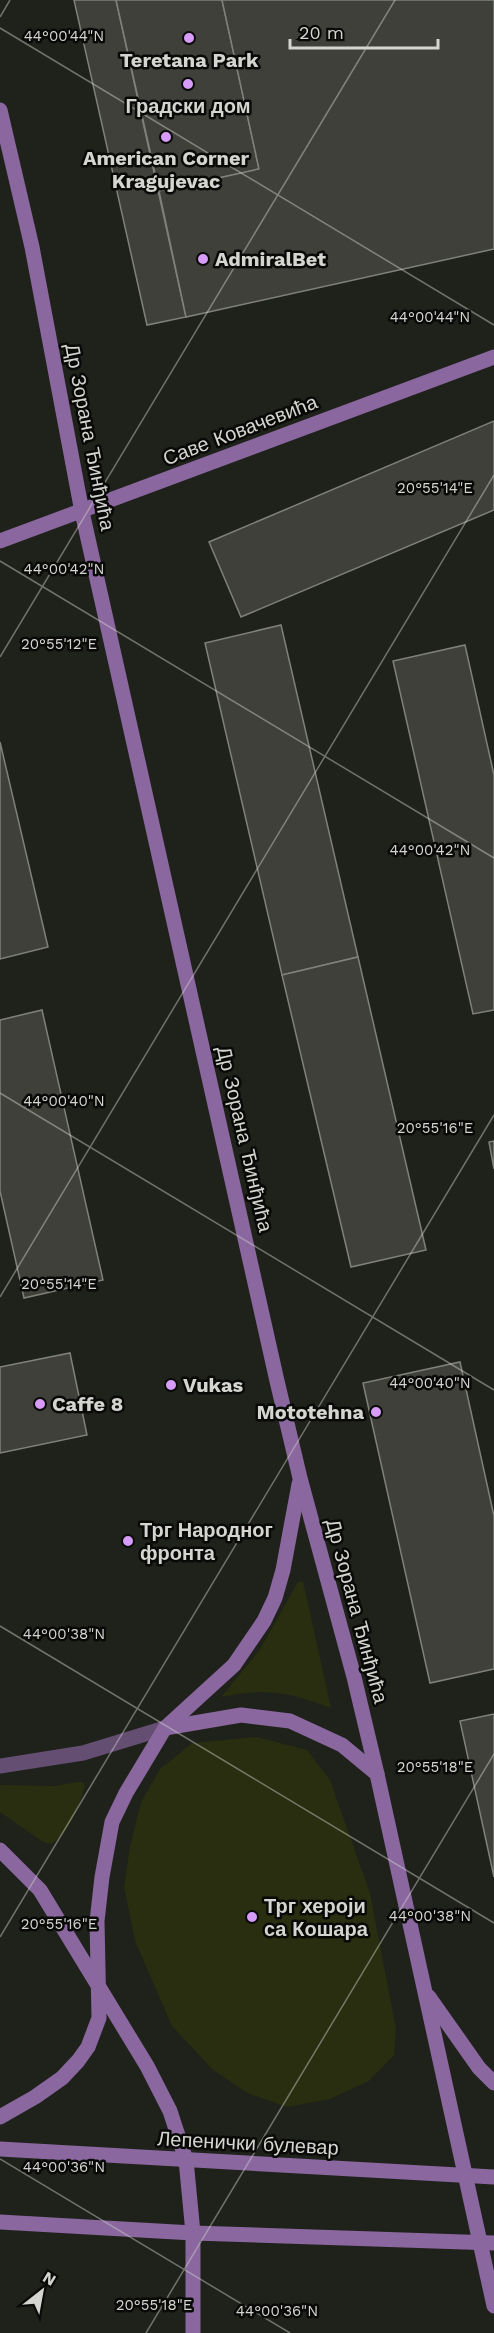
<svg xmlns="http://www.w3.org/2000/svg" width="494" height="2333" font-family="'Work Sans',sans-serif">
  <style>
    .green { fill: #282e0f }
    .building { fill: #3f403a; stroke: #7f817a; stroke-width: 1.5 }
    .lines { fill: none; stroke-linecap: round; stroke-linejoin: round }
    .lane { stroke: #644e71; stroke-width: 15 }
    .secondary { stroke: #8a679f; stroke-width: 15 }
    .ticks { fill: none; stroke: #d4d5d1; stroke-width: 1.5; stroke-opacity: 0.45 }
    .poi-dot { fill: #d79bf9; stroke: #090a08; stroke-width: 2 }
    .labels { text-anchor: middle; stroke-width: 5; stroke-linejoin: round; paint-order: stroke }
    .poi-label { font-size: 20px; font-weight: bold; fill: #d4d5d1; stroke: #090a08; text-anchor: start }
    .street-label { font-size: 20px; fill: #d4d5d1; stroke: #090a08 }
    .ticks-label { font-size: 15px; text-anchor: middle; fill: #d4d5d1; stroke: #090a08; stroke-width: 5; stroke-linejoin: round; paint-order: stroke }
  </style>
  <rect width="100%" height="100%" fill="#1f211b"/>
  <g class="green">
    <path d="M303,1581l28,127c-42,-16 -65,-20 -110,-11l38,-46 39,-69z"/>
    <polygon points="257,1737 307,1750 330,1780 370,1893 396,2029 394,2055 369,2081 330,2099 287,2107 247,2093 212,2069 172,2026 135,1941 124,1887 130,1846 141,1802 160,1769 192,1743"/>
    <path d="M78,1782h4l3,4c-6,20 -15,46 -34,58l-8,-2 -43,-30v-27l54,1z"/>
  </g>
  <g class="building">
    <polygon points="74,0 116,0 186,317 147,325"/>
    <polygon points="116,0 222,0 259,169 159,191"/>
    <polygon points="222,0 494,0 494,249 186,317 159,191 259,169"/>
    <polygon points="494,421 494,510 241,617 209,542"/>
    <polygon points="281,625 358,957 282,975 205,643"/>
    <polygon points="465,645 494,775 494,1010 473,1014 393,661"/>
    <polygon points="0,742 48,947 0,959"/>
    <polygon points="358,957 426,1250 351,1267 282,975"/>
    <polygon points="42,1010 103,1280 24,1298 0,1191 0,1020"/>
    <polygon points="494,1141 494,1169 489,1142"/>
    <polygon points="70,1353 87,1435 0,1453 0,1367"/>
    <polygon points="460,1362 494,1516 494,1669 430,1683 363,1383"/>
    <polygon points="494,1714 494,1877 460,1721"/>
  </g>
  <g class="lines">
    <polyline class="lane" points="0,1766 83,1753 165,1728"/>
    <g class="secondary">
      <polyline points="0,110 32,247 82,512 277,1381 300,1478 354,1677 377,1774 494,2306"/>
      <polyline points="0,541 494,357"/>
      <polyline points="165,1728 241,1715 290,1721 342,1745 377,1774"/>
      <polyline points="0,1850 40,1890 147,2066 170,2111 186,2160 193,2233 193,2333"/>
      <polyline points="429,1997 479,2068 494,2083"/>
      <polyline points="0,2117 35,2097 62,2078 78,2061 88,2047 99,2018 97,1921 102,1877 112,1822 126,1793 165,1728 234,1665 264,1621 275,1598 283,1570 299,1484"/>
      <polyline points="0,2149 494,2177"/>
      <polyline points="0,2222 193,2233 494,2243"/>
    </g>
  </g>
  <path class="ticks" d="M0,17l10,-17M0,28l494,297M0,561l494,297M0,657l395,-657M0,1093l494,297M0,1297l494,-822M0,1626l494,297M0,1937l494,-822M0,2159l290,174M146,2333l348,-579"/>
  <g class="poi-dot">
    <circle cx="189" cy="38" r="6"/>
    <circle cx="188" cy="84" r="6"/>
    <circle cx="166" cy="137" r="6"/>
    <circle cx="203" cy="259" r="6"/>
    <circle cx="171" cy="1385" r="6"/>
    <circle cx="40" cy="1404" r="6"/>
    <circle cx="376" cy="1412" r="6"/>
    <circle cx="128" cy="1541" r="6"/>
    <circle cx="252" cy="1917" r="6"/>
  </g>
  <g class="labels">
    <g class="poi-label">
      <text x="189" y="67" text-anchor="middle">Teretana Park</text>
      <text x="188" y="113" text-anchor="middle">Градски дом</text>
      <text x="166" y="165" text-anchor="middle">American Corner<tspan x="166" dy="23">Kragujevac</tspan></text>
      <text x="215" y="266">AdmiralBet</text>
      <text x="183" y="1392">Vukas</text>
      <text x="52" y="1411">Caffe 8</text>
      <text x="364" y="1419" text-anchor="end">Mototehna</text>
      <text x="140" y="1537">Трг Народног<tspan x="140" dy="23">фронта</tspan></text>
      <text x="264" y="1913">Трг хероји<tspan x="264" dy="23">са Кошара</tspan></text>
    </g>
    <g class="street-label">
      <text transform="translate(240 430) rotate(-21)" y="7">Саве Ковачевића</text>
      <text transform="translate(90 437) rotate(79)" y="7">Др Зорана Ђинђића</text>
      <text transform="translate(245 1139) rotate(77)" y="7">Др Зорана Ђинђића</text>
      <text transform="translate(357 1611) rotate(75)" y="7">Др Зорана Ђинђића</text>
      <text transform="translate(248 2143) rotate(3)" y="7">Лепенички булевар</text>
    </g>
  </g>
  <g class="ticks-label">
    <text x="64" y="41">44°00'44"N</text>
    <text x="430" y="322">44°00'44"N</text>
    <text x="435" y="493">20°55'14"E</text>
    <text x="64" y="574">44°00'42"N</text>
    <text x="59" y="649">20°55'12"E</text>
    <text x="430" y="855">44°00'42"N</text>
    <text x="64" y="1106">44°00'40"N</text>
    <text x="435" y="1133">20°55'16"E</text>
    <text x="59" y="1289">20°55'14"E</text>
    <text x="430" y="1388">44°00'40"N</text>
    <text x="64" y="1639">44°00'38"N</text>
    <text x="435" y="1772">20°55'18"E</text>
    <text x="430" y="1921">44°00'38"N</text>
    <text x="59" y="1929">20°55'16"E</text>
    <text x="64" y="2172">44°00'36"N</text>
    <text x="154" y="2310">20°55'18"E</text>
    <text x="277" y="2316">44°00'36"N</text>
  </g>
  <g transform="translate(42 2291) rotate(31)" stroke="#090a08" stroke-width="4.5" paint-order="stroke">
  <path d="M0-4.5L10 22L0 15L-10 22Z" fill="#d4d5d1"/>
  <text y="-9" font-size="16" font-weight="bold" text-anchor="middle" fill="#d4d5d1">N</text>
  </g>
  <path d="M290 39v9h148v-9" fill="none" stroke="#d4d5d1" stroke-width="3"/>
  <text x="299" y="39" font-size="18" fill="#d4d5d1" stroke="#090a08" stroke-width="4.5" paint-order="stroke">20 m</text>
</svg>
